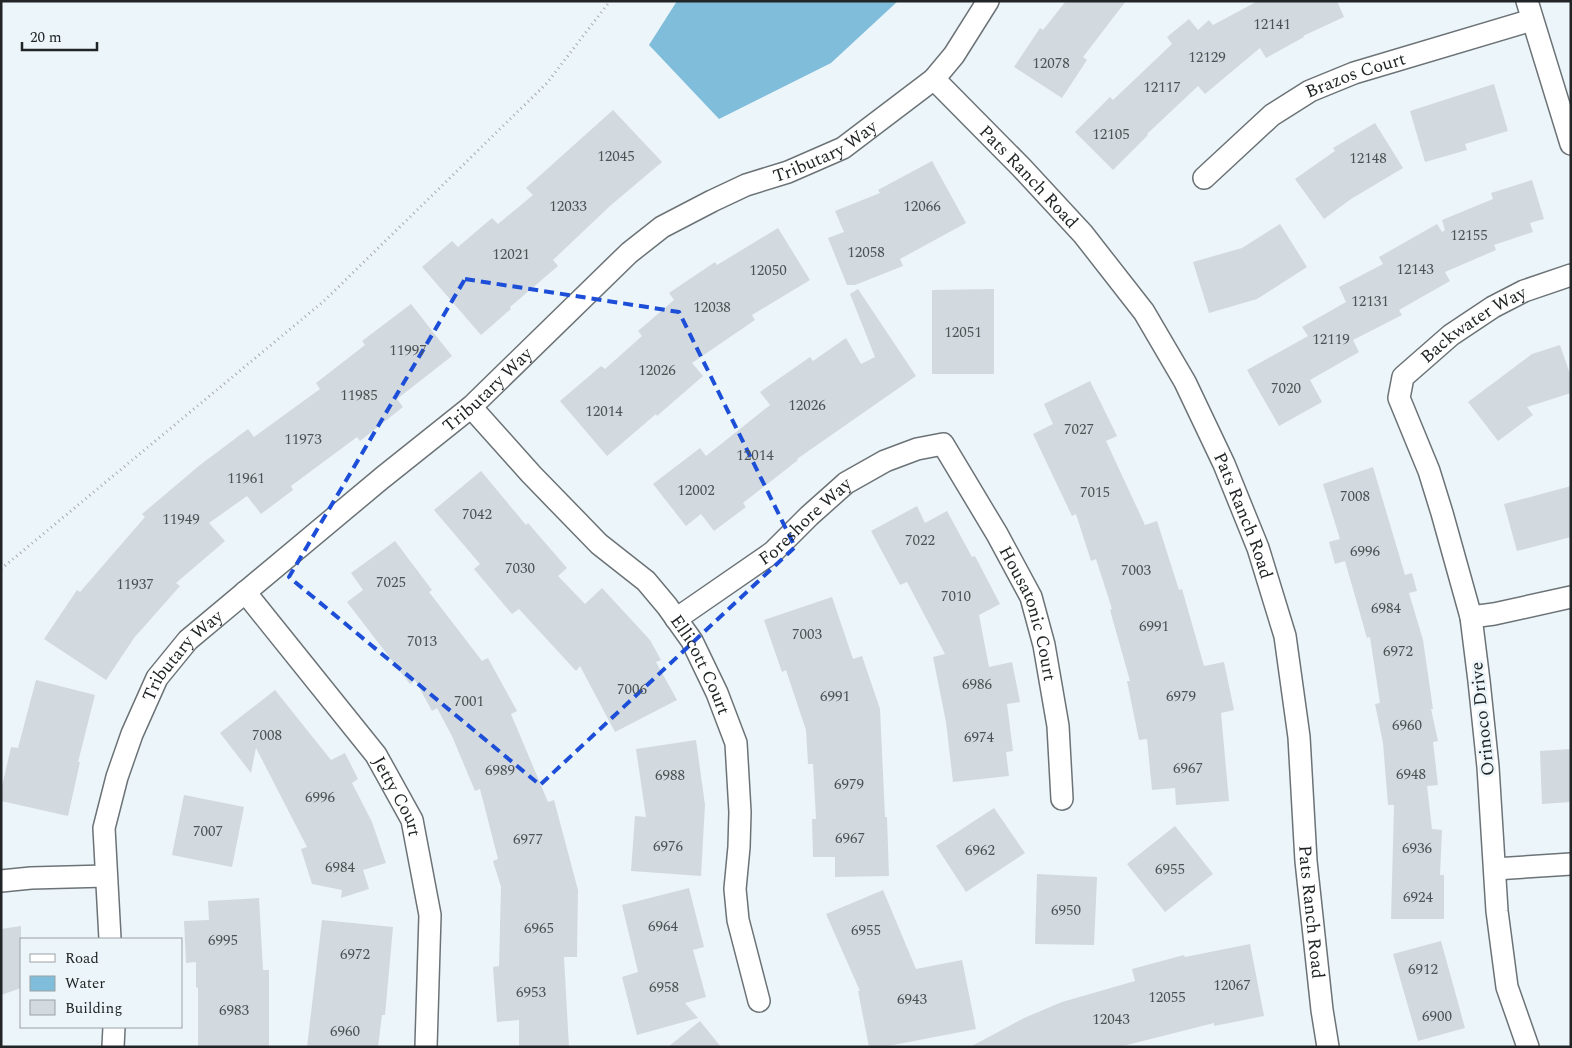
<svg xmlns="http://www.w3.org/2000/svg" width="1572" height="1048" font-family="Spectral,serif">
  <style>
    .water { fill: #7fbddb }
    .building { fill: #d2dadf }
    .lines { fill: none; stroke-linecap: round; stroke-linejoin: round }
    .minor-casing { stroke: #6c7377; stroke-width: 24 }
    .path { stroke: #a5acaf; stroke-width: 3; stroke-dasharray: 1 4; stroke-linecap: butt }
    .minor { stroke: #fff; stroke-width: 21 }
    .marked { fill: none; stroke: #1d4ed8; stroke-width: 4; stroke-dasharray: 10 6; stroke-linejoin: round }
    .labels { text-anchor: middle; stroke-width: 5; stroke-linejoin: round; paint-order: stroke }
    .number-label { font-size: 15px; fill: #4d5254 }
    .street-label { font-size: 18px; fill: #212526; stroke: #ecf5f9 }
  </style>
  <rect width="100%" height="100%" fill="#ecf5f9"/>
  <polygon class="water" points="677,1 898,1 831,63 719,119 649,45"/>
  <g class="building">
    <polygon points="1066,1 1126,1 1083,57 1087,60 1062,98 1014,67 1040,28 1043,30"/>
    <polygon points="1258,1 1337,1 1344,17 1303,36 1304,37 1266,58 1260,48 1205,94 1198,86 1147,134 1148,135 1113,170 1075,132 1110,97 1113,100 1172,44 1167,37 1189,19 1198,30 1209,20 1213,25"/>
    <polygon points="1494,84 1508,131 1465,144 1467,150 1425,162 1410,111"/>
    <polygon points="613,110 662,162 610,206 553,260 558,266 510,307 511,309 481,335 422,267 452,241 458,247 492,218 498,224 533,195 526,188"/>
    <polygon points="1375,123 1403,168 1351,199 1324,219 1295,179 1335,151 1333,148"/>
    <polygon points="932,161 966,223 900,259 903,266 855,285 847,285 828,238 844,232 835,211 880,193 878,190"/>
    <polygon points="1532,180 1544,219 1530,223 1533,232 1494,245 1496,250 1445,272 1450,281 1399,310 1402,315 1353,340 1359,352 1310,380 1322,402 1279,426 1247,370 1308,336 1302,327 1346,302 1339,287 1383,264 1379,257 1437,224 1442,232 1445,230 1442,220 1493,199 1491,193"/>
    <polygon points="1280,224 1307,267 1257,299 1209,313 1193,262 1242,248"/>
    <polygon points="778,228 810,280 752,315 755,320 692,363 703,376 657,416 656,414 607,456 560,401 601,366 605,369 642,336 638,331 674,300 669,293 715,262 717,265"/>
    <polygon points="858,289 916,376 797,459 798,460 743,503 746,507 714,531 701,514 686,526 653,484 700,448 706,456 770,405 760,392 810,357 813,361 846,338 861,364 875,357 850,294"/>
    <polygon points="994,289 994,374 932,374 932,290"/>
    <polygon points="411,304 452,356 397,399 403,407 360,441 357,437 291,486 293,490 261,514 247,496 209,523 225,541 176,583 180,586 134,638 106,680 44,639 77,590 80,592 145,517 142,514 200,465 248,429 254,437 320,389 316,383 365,345 362,341"/>
    <polygon points="1560,345 1571,377 1571,393 1527,407 1533,415 1498,441 1468,402 1532,354"/>
    <polygon points="1090,381 1117,436 1106,441 1145,525 1157,521 1179,590 1182,589 1204,666 1224,662 1234,710 1221,713 1229,801 1176,805 1175,788 1152,790 1147,739 1139,740 1127,681 1130,681 1110,610 1112,609 1096,559 1091,561 1076,514 1072,516 1033,434 1053,424 1044,404"/>
    <polygon points="1373,467 1405,575 1412,573 1417,591 1409,593 1423,640 1433,709 1431,709 1438,741 1433,742 1438,785 1427,786 1432,829 1442,830 1440,875 1444,875 1444,919 1391,919 1394,805 1388,805 1383,743 1375,704 1380,703 1370,637 1367,638 1345,561 1335,564 1329,542 1340,539 1323,484"/>
    <polygon points="481,471 526,525 528,523 567,568 558,576 585,604 602,588 650,640 661,660 656,662 677,700 615,732 580,666 576,671 519,609 512,614 474,569 480,564 434,510"/>
    <polygon points="1571,486 1571,537 1517,551 1504,504"/>
    <polygon points="917,506 925,523 947,511 972,557 975,556 1000,604 979,615 989,667 1012,662 1020,702 1007,704 1013,751 1006,752 1009,776 953,782 946,722 933,657 945,654 907,582 900,585 871,531"/>
    <polygon points="395,541 432,590 429,592 482,661 488,658 517,711 511,714 548,802 554,800 578,890 577,957 564,957 569,1047 519,1047 519,1020 497,1022 493,967 499,966 501,887 493,861 498,859 480,789 475,791 452,736 437,708 432,711 415,680 410,684 347,602 363,590 351,573"/>
    <polygon points="832,597 853,659 862,656 880,709 885,817 887,817 889,876 835,877 835,857 813,857 812,819 816,819 813,764 808,764 806,730 786,670 782,672 764,620"/>
    <polygon points="36,680 95,695 78,762 80,762 68,816 1,801 1,791 11,747 18,748"/>
    <polygon points="275,690 331,760 345,753 358,779 352,783 372,822 386,863 363,870 369,889 341,898 342,890 312,884 301,849 307,847 256,748 251,773 220,733"/>
    <polygon points="696,740 705,805 701,876 631,871 635,816 646,817 636,749"/>
    <polygon points="1571,749 1571,802 1542,804 1540,751"/>
    <polygon points="184,795 244,807 232,867 172,855"/>
    <polygon points="994,808 1025,853 966,892 936,846"/>
    <polygon points="1175,826 1213,874 1165,912 1127,864"/>
    <polygon points="1037,874 1097,877 1094,945 1035,944"/>
    <polygon points="689,888 704,947 693,950 706,997 685,1003 698,1018 637,1035 622,977 638,972 622,905"/>
    <polygon points="883,890 916,969 962,960 976,1029 883,1047 869,1047 858,991 860,991 826,914"/>
    <polygon points="259,898 263,970 269,970 269,1047 198,1047 198,988 196,987 196,962 186,963 184,921 209,920 208,901"/>
    <polygon points="322,920 393,927 385,1015 382,1015 378,1047 307,1047"/>
    <polygon points="21,926 21,988 1,995 1,929"/>
    <polygon points="1441,941 1465,1028 1418,1041 1393,954"/>
    <polygon points="1250,944 1264,1016 1214,1026 1214,1023 1119,1047 970,1047 1024,1018 1062,1002 1135,981 1132,969 1184,955 1185,957"/>
    <polygon points="700,1021 721,1047 668,1047"/>
  </g>
  <g class="lines">
    <g class="minor-casing">
      <g id="minor">
        <polyline points="1527,1 1571,144"/>
        <path id="s1" d="M934,79l87,88 62,67 61,78 41,70 39,82 34,84 27,88 14,101 7,124 16,149 6,37"/>
        <path id="s2" d="M1204,178l68,-63 38,-24 44,-18 178,-53"/>
        <path id="s3" d="M471,407l60,67 68,70 47,37 21,25 25,35 25,52 19,50 4,69 -1,35 -4,42 3,31 21,81"/>
        <path id="s4" d="M245,592l131,163 36,65 18,95 -4,132"/>
        <polyline points="1471,617 1494,614 1571,597"/>
        <path id="s5" d="M676,619l97,-67 36,-36 37,-33 39,-22 32,-12 26,-5 54,90 34,63 13,48 14,81 4,73"/>
        <polyline points="1495,869 1571,864"/>
        <polyline points="1,881 31,878 106,876"/>
        <path id="s6" d="M110,939l-6,-111 13,-51 15,-43 25,-56 31,-38 194,-162 89,-71 158,-154 33,-26 50,-26 34,-16 42,-13 55,-24 91,-69 20,-24 34,-54"/>
        <polyline points="113,1047 114,1027"/>
        <path id="s7" d="M1528,1047l-21,-60 -10,-76 -9,-144 -9,-86 -8,-64 -29,-104 -13,-42 -30,-73 4,-21 48,-42 42,-28 31,-16 47,-16"/>
      </g>
    </g>
    <polyline class="path" points="1,569 324,301 547,83 610,1"/>
    <use href="#minor" class="minor"/>
  </g>
  <path class="marked" d="M465,279l214,33 116,235 -255,238 -251,-208z"/>
  <g class="labels">
    <g class="number-label">
      <text x="1272" y="29">12141</text>
      <text x="1207" y="62">12129</text>
      <text x="1051" y="68">12078</text>
      <text x="1162" y="92">12117</text>
      <text x="1111" y="139">12105</text>
      <text x="616" y="161">12045</text>
      <text x="1368" y="163">12148</text>
      <text x="568" y="211">12033</text>
      <text x="922" y="211">12066</text>
      <text x="1469" y="240">12155</text>
      <text x="866" y="257">12058</text>
      <text x="511" y="259">12021</text>
      <text x="1415" y="274">12143</text>
      <text x="768" y="275">12050</text>
      <text x="1370" y="306">12131</text>
      <text x="712" y="312">12038</text>
      <text x="963" y="337">12051</text>
      <text x="1331" y="344">12119</text>
      <text x="408" y="355">11997</text>
      <text x="657" y="375">12026</text>
      <text x="1286" y="393">7020</text>
      <text x="359" y="400">11985</text>
      <text x="807" y="410">12026</text>
      <text x="604" y="416">12014</text>
      <text x="1079" y="434">7027</text>
      <text x="303" y="444">11973</text>
      <text x="755" y="460">12014</text>
      <text x="246" y="483">11961</text>
      <text x="696" y="495">12002</text>
      <text x="1095" y="497">7015</text>
      <text x="1355" y="501">7008</text>
      <text x="477" y="519">7042</text>
      <text x="181" y="524">11949</text>
      <text x="920" y="545">7022</text>
      <text x="1365" y="556">6996</text>
      <text x="520" y="573">7030</text>
      <text x="1136" y="575">7003</text>
      <text x="391" y="587">7025</text>
      <text x="135" y="589">11937</text>
      <text x="956" y="601">7010</text>
      <text x="1386" y="613">6984</text>
      <text x="1154" y="631">6991</text>
      <text x="807" y="639">7003</text>
      <text x="422" y="646">7013</text>
      <text x="1398" y="656">6972</text>
      <text x="977" y="689">6986</text>
      <text x="632" y="694">7006</text>
      <text x="835" y="701">6991</text>
      <text x="1181" y="701">6979</text>
      <text x="469" y="706">7001</text>
      <text x="1407" y="730">6960</text>
      <text x="267" y="740">7008</text>
      <text x="979" y="742">6974</text>
      <text x="1188" y="773">6967</text>
      <text x="500" y="775">6989</text>
      <text x="1411" y="779">6948</text>
      <text x="670" y="780">6988</text>
      <text x="849" y="789">6979</text>
      <text x="320" y="802">6996</text>
      <text x="208" y="836">7007</text>
      <text x="850" y="843">6967</text>
      <text x="528" y="844">6977</text>
      <text x="668" y="851">6976</text>
      <text x="1417" y="853">6936</text>
      <text x="980" y="855">6962</text>
      <text x="340" y="872">6984</text>
      <text x="1170" y="874">6955</text>
      <text x="1418" y="902">6924</text>
      <text x="1066" y="915">6950</text>
      <text x="663" y="931">6964</text>
      <text x="539" y="933">6965</text>
      <text x="866" y="935">6955</text>
      <text x="223" y="945">6995</text>
      <text x="355" y="959">6972</text>
      <text x="1423" y="974">6912</text>
      <text x="1232" y="990">12067</text>
      <text x="664" y="992">6958</text>
      <text x="531" y="997">6953</text>
      <text x="1167" y="1002">12055</text>
      <text x="912" y="1004">6943</text>
      <text x="234" y="1015">6983</text>
      <text x="1437" y="1021">6900</text>
      <text x="1111" y="1024">12043</text>
      <text x="345" y="1036">6960</text>
    </g>
    <g class="street-label">
      <text dy="6" stroke="none"><textPath href="#s2" startOffset="186">Brazos Court</textPath></text>
      <text dy="6" stroke="none"><textPath href="#s6" startOffset="1129">Tributary Way</textPath></text>
      <text dy="6" stroke="none"><textPath href="#s1" startOffset="136">Pats Ranch Road</textPath></text>
      <text dy="6" stroke="none"><textPath href="#s7" startOffset="776">Backwater Way</textPath></text>
      <text dy="6" stroke="none"><textPath href="#s6" startOffset="710">Tributary Way</textPath></text>
      <text dy="6" stroke="none"><textPath href="#s1" startOffset="541">Pats Ranch Road</textPath></text>
      <text dy="6" stroke="none"><textPath href="#s5" startOffset="162">Foreshore Way</textPath></text>
      <text dy="6" stroke="none"><textPath href="#s5" startOffset="515">Housatonic Court</textPath></text>
      <text dy="6" stroke="none"><textPath href="#s6" startOffset="304">Tributary Way</textPath></text>
      <text dy="6" stroke="none"><textPath href="#s3" startOffset="348">Ellicott Court</textPath></text>
      <text transform="translate(1482 719) rotate(-96)" y="6">Orinoco Drive</text>
      <text dy="6" stroke="none"><textPath href="#s4" startOffset="256">Jetty Court</textPath></text>
      <text dy="6" stroke="none"><textPath href="#s1" startOffset="946">Pats Ranch Road</textPath></text>
    </g>
  </g>
  <rect width="1572" height="1048" fill="none" stroke="#212526" stroke-width="5"/>
  <rect x="20" y="938" width="162" height="90" fill="#ecf5f9" stroke="#9ba2a5"/>
  <rect x="30" y="954" width="25" height="8" fill="#ffffff" stroke="#9ba2a5"/>
  <text x="65" y="963" font-size="15" fill="#212526">Road</text>
  <rect x="30" y="976" width="25" height="15" fill="#7fbddb" stroke="#9ba2a5"/>
  <text x="65" y="988" font-size="15" fill="#212526">Water</text>
  <rect x="30" y="1000" width="25" height="15" fill="#d2dadf" stroke="#9ba2a5"/>
  <text x="65" y="1013" font-size="15" fill="#212526">Building</text>
  <path d="M22 42v8h75v-8" fill="none" stroke="#212526" stroke-width="2.5"/>
  <text x="30" y="42" font-size="15" fill="#212526" stroke="#ecf5f9" stroke-width="4" paint-order="stroke">20 m</text>
</svg>
